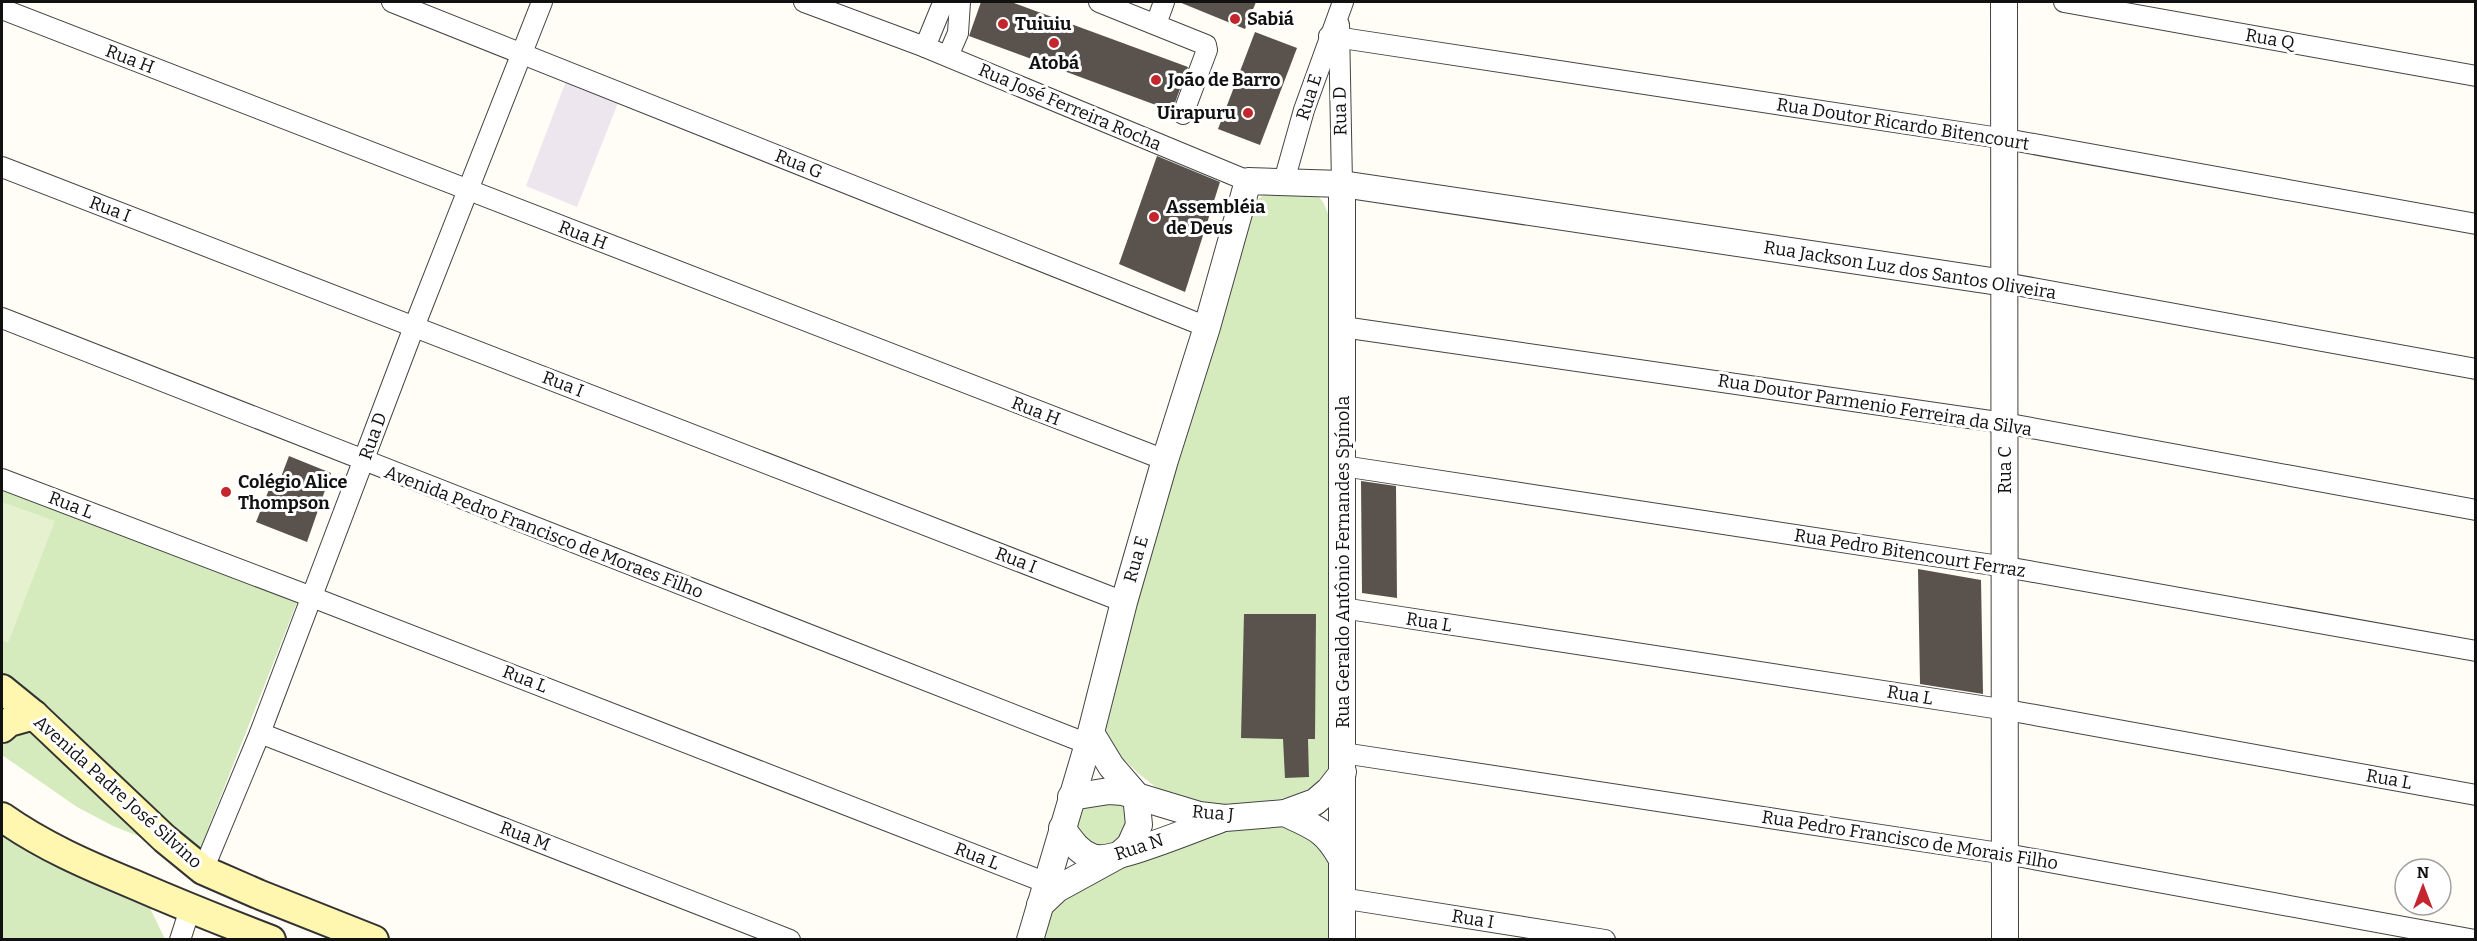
<svg xmlns="http://www.w3.org/2000/svg" width="2477" height="941" font-family="Bitter,serif">
  <style>
    .industrial { fill: #eee6ef }
    .green { fill: #d5ebbd }
    .pitch { fill: #e6f2cf }
    .building { fill: #5a524d }
    .lines { fill: none; stroke-linecap: round; stroke-linejoin: round }
    .minor-casing { stroke: #444; stroke-width: 22 }
    .tertiary-casing { stroke: #444; stroke-width: 28 }
    .secondary-casing { stroke: #333; stroke-width: 32 }
    .minor { stroke: #fff; stroke-width: 20 }
    .tertiary { stroke: #fff; stroke-width: 26 }
    .secondary { stroke: #fff6b0; stroke-width: 28 }
    .poi-dot { fill: #c4262e; stroke: #fff; stroke-width: 2 }
    .labels { text-anchor: middle; stroke-width: 6; stroke-linejoin: round; paint-order: stroke }
    .poi-label { font-size: 18px; font-weight: bold; fill: #111; stroke: #fff; text-anchor: start }
    .street-label { font-size: 18px; fill: #111; stroke: #fff }
  </style>
  <rect width="100%" height="100%" fill="#fffdf5"/>
  <polygon class="industrial" points="566,81 618,103 577,207 526,186"/>
  <g class="green">
    <path d="M1273,189l41,2 9,11 9,21 4,530c-7,15 -15,29 -31,38 -33,16 -112,19 -143,0 -18,-11 -50,-39 -56,-59 -2,-5 -2,-12 -3,-18l149,-507 6,-8z"/>
    <polygon points="2,484 298,600 196,859 113,826 77,807 2,755"/>
    <path d="M1124,801l7,28 -23,19 -20,-4c-9,-14 -14,-21 -8,-37z"/>
    <polygon points="2,811 145,898 165,939 2,939"/>
    <polygon points="1252,824 1297,824 1328,857 1334,902 1334,939 1040,940 1047,915 1059,898 1091,879 1199,834"/>
  </g>
  <polygon class="pitch" points="2,502 55,521 8,643 2,640"/>
  <g class="building">
    <polygon points="981,2 1011,2 1188,67 1172,111 969,36"/>
    <polygon points="1179,2 1256,2 1245,29"/>
    <polygon points="1255,32 1297,48 1260,145 1218,129"/>
    <polygon points="1157,156 1220,182 1185,292 1119,264"/>
    <polygon points="289,456 331,473 307,542 256,522 272,482 278,485"/>
    <polygon points="1361,481 1396,486 1397,598 1362,593"/>
    <polygon points="1918,569 1981,580 1983,694 1920,684"/>
    <polygon points="1244,614 1316,614 1315,739 1308,739 1309,777 1285,778 1283,739 1241,738"/>
  </g>
  <g class="lines">
    <g class="minor-casing">
      <g id="minor">
        <polyline points="392,2 1207,327"/>
        <polyline points="804,2 925,47 1248,181"/>
        <polyline points="1099,2 1206,45 1207,50 1183,114"/>
        <polyline points="2064,2 2476,76"/>
        <polyline points="2,9 1165,460"/>
        <polyline points="1156,24 1164,2"/>
        <polyline points="1339,25 1342,184"/>
        <polyline points="1329,36 2006,139 2476,224"/>
        <polyline points="925,47 941,8 949,2"/>
        <polyline points="948,56 958,33 960,2"/>
        <polyline points="2,167 1124,602"/>
        <polyline points="1284,181 1304,110 1343,2"/>
        <polyline points="2005,283 2476,369"/>
        <polyline points="2,318 1088,744"/>
        <polyline points="1343,327 2004,423 2476,510"/>
        <polyline points="1343,466 2006,567 2476,651"/>
        <polyline points="2,479 312,597 1047,883"/>
        <polyline points="1342,608 2007,710 2476,795"/>
        <polyline points="260,733 790,940"/>
        <polyline points="1343,753 2006,854 2475,940"/>
        <polyline points="203,870 260,733 414,327 542,2"/>
        <polyline points="1341,898 1605,940"/>
        <polyline points="180,940 190,909"/>
      </g>
    </g>
    <g class="tertiary-casing">
      <g id="tertiary">
        <polyline points="2004,2 2005,940"/>
        <polyline points="1071,797 1109,791 1123,792 1199,815 1225,818 1285,813 1315,802 1329,790 1343,772"/>
        <path d="M1285,813c28,14 39,15 55,43"/>
        <path d="M1062,828c8,11 16,24 30,29 20,7 103,-29 127,-37"/>
        <polyline points="1040,905 1057,889 1119,855 1130,845 1139,825 1136,795 1111,766 1091,733"/>
        <polyline points="1030,940 1088,744 1124,602 1165,460 1207,327 1248,181 1342,184 2005,283"/>
        <polyline points="1342,940 1342,184"/>
      </g>
    </g>
    <g class="secondary-casing">
      <g id="secondary">
        <polyline points="2,689 34,715 165,839 203,870 258,894 374,940"/>
        <polyline points="2,728 9,722 34,715"/>
        <path d="M2,817c41,29 85,48 131,67 46,20 91,38 138,56"/>
      </g>
    </g>
    <use href="#minor" class="minor"/>
    <use href="#tertiary" class="tertiary"/>
    <use href="#secondary" class="secondary"/>
  </g>
  <g class="poi-dot">
    <circle cx="1235" cy="19" r="6"/>
    <circle cx="1003" cy="24" r="6"/>
    <circle cx="1054" cy="43" r="6"/>
    <circle cx="1156" cy="80" r="6"/>
    <circle cx="1248" cy="113" r="6"/>
    <circle cx="1154" cy="217" r="6"/>
    <circle cx="226" cy="492" r="6"/>
  </g>
  <g class="labels">
    <g class="poi-label">
      <text x="1247" y="25">Sabiá</text>
      <text x="1015" y="30">Tuiuiu</text>
      <text x="1054" y="69" text-anchor="middle">Atobá</text>
      <text x="1168" y="86">João de Barro</text>
      <text x="1236" y="119" text-anchor="end">Uirapuru</text>
      <text x="1166" y="213">Assembléia<tspan x="1166" dy="21">de Deus</tspan></text>
      <text x="238" y="488">Colégio Alice<tspan x="238" dy="21">Thompson</tspan></text>
    </g>
    <g class="street-label">
      <text transform="translate(2270 39) rotate(10)" y="6">Rua Q</text>
      <text transform="translate(130 59) rotate(21)" y="6">Rua H</text>
      <text transform="translate(1309 97) rotate(-72)" y="6">Rua E</text>
      <text transform="translate(1070 107) rotate(23)" y="6">Rua José Ferreira Rocha</text>
      <text transform="translate(1340 111) rotate(-91)" y="6">Rua D</text>
      <text transform="translate(1903 124) rotate(9)" y="6">Rua Doutor Ricardo Bitencourt</text>
      <text transform="translate(799 164) rotate(22)" y="6">Rua G</text>
      <text transform="translate(110 209) rotate(21)" y="6">Rua I</text>
      <text transform="translate(583 235) rotate(21)" y="6">Rua H</text>
      <text transform="translate(1910 270) rotate(9)" y="6">Rua Jackson Luz dos Santos Oliveira</text>
      <text transform="translate(563 384) rotate(21)" y="6">Rua I</text>
      <text transform="translate(1875 405) rotate(9)" y="6">Rua Doutor Parmenio Ferreira da Silva</text>
      <text transform="translate(1036 411) rotate(21)" y="6">Rua H</text>
      <text transform="translate(373 436) rotate(-70)" y="6">Rua D</text>
      <text transform="translate(2005 470) rotate(-90)" y="6">Rua C</text>
      <text transform="translate(71 505) rotate(21)" y="6">Rua L</text>
      <text transform="translate(544 532) rotate(21)" y="6">Avenida Pedro Francisco de Moraes Filho</text>
      <text transform="translate(1910 553) rotate(9)" y="6">Rua Pedro Bitencourt Ferraz</text>
      <text transform="translate(1136 559) rotate(-74)" y="6">Rua E</text>
      <text transform="translate(1016 560) rotate(21)" y="6">Rua I</text>
      <text transform="translate(1343 562) rotate(-90)" y="6">Rua Geraldo Antônio Fernandes Spínola</text>
      <text transform="translate(1429 622) rotate(9)" y="6">Rua L</text>
      <text transform="translate(525 679) rotate(21)" y="6">Rua L</text>
      <text transform="translate(1910 695) rotate(9)" y="6">Rua L</text>
      <text transform="translate(2389 779) rotate(10)" y="6">Rua L</text>
      <text transform="translate(118 792) rotate(42)" y="6">Avenida Padre José Silvino</text>
      <text transform="translate(1213 813) rotate(5)" y="6">Rua J</text>
      <text transform="translate(525 836) rotate(21)" y="6">Rua M</text>
      <text transform="translate(1910 840) rotate(9)" y="6">Rua Pedro Francisco de Morais Filho</text>
      <text transform="translate(1139 847) rotate(-18)" y="6">Rua N</text>
      <text transform="translate(977 856) rotate(21)" y="6">Rua L</text>
      <text transform="translate(1473 919) rotate(9)" y="6">Rua I</text>
    </g>
  </g>
  <rect width="2477" height="941" fill="none" stroke="#111111" stroke-width="6"/>
  <g transform="translate(2423 887)"><circle r="28" fill="#ffffff" stroke="#a0a0a0" stroke-width="1.5"/>
  <path d="M0-4.5L10 22L0 15L-10 22Z" fill="#c4262e"/>
  <text y="-9" font-size="16" font-weight="bold" text-anchor="middle" fill="#111111">N</text>
  </g>
</svg>
